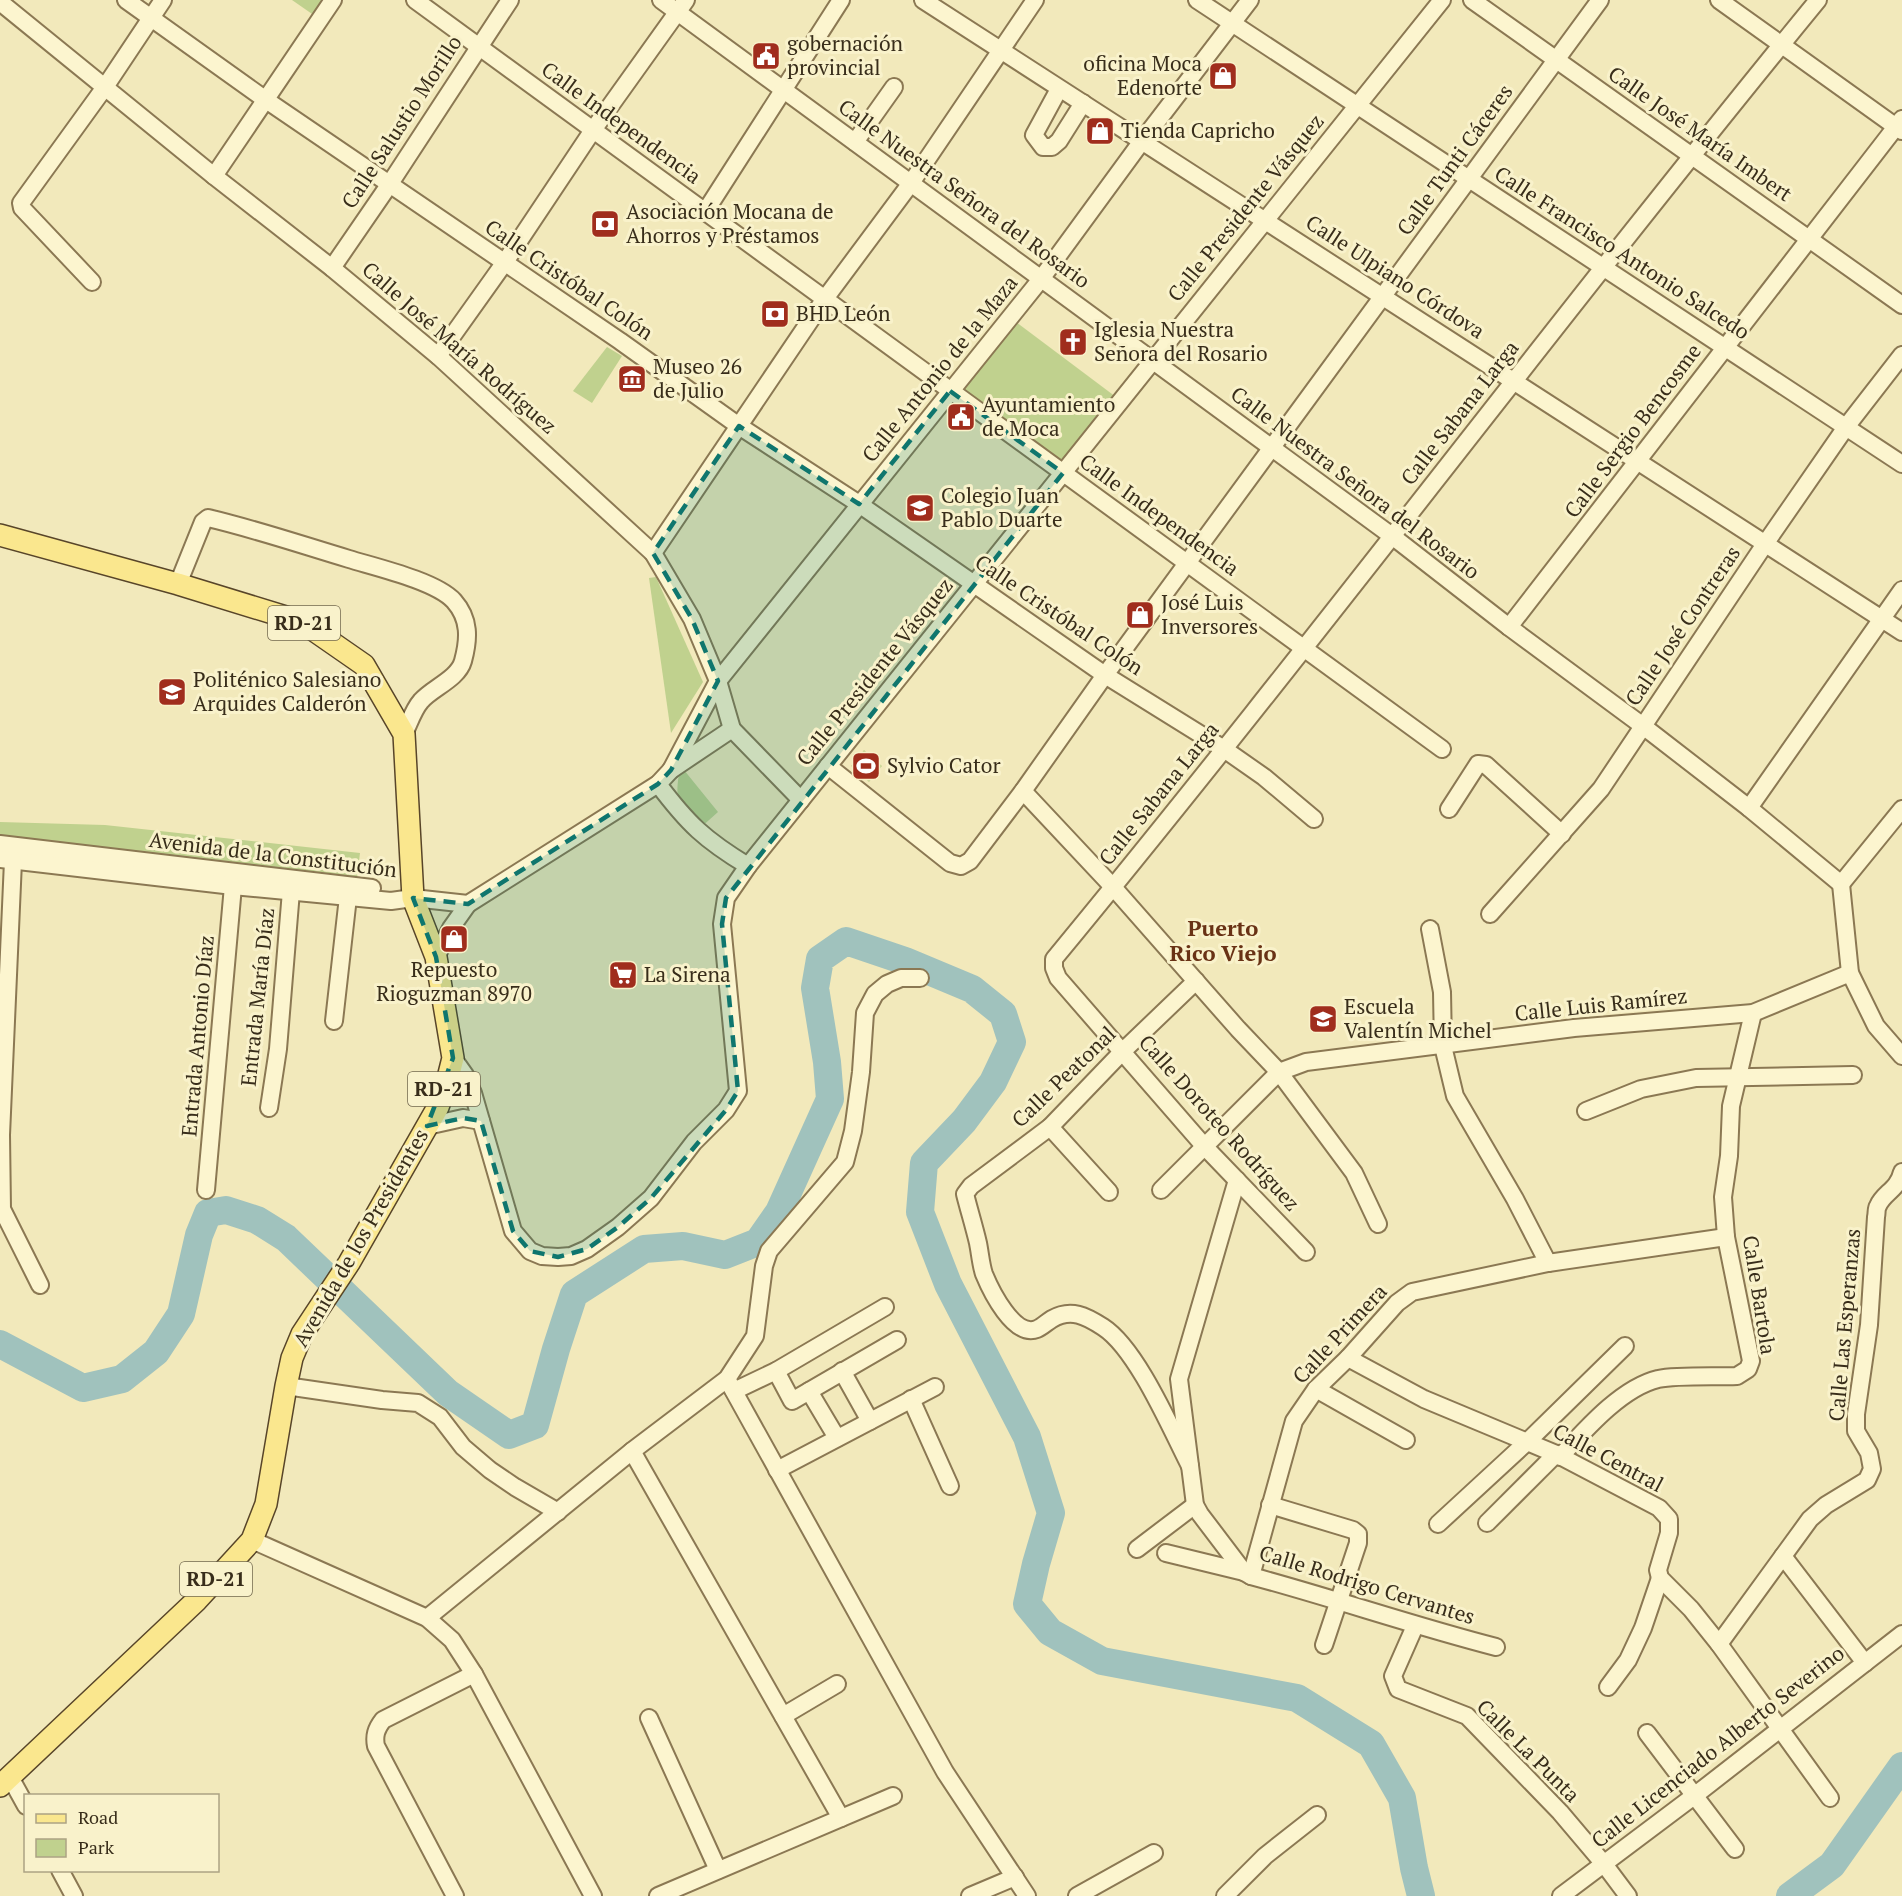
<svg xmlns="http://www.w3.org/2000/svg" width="1902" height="1896" font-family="'PT Serif',serif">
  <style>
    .green { fill: #c0d18e }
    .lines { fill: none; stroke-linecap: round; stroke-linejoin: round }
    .river { stroke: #a0c2bd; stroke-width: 28 }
    .minor-casing { stroke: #8b7853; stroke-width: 20 }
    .major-casing { stroke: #584529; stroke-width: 24 }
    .minor { stroke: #fcf5cf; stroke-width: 16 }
    .major { stroke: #fae78e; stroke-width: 21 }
    .marked { fill: #0f766e; fill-opacity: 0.2; stroke: #0f766e; stroke-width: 4.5; stroke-dasharray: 12 8; stroke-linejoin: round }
    .labels { text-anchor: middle; stroke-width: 6; stroke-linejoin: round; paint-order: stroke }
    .shield { fill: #f9f2cb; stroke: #72684f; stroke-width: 1.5 }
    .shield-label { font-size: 20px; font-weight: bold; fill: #382d1a }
    .poi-label { font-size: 21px; fill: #382d1a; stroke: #f9f2cb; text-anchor: start }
    .street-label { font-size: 21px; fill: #382d1a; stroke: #f9f2cb }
    .neighbourhood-label { font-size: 22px; font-weight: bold; fill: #693215; stroke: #f9f2cb }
  </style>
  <rect width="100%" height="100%" fill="#f2e9bb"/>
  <g class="green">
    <polygon points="292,0 325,0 315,16"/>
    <polygon points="1016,322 1116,397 1062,466 962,392"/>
    <polygon points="607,347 622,356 592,403 573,391"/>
    <polygon points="656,577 703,682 671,733 649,578"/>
    <polygon points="864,750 882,766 869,782 851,766"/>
    <path d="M684,770l34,42 -19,17c-18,-22 -25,-25 -20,-55z"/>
    <polygon points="0,822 105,825 360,853 357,878 0,844"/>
  </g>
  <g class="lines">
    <g class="river">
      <polyline points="0,1344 83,1388 122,1379 156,1352 181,1314 199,1235 208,1213 226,1210 257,1220 286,1238 448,1393 509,1435 535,1425 556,1349 574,1294 644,1249 683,1246 725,1255 758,1242 779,1212 830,1099 827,1062 815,988 820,959 846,941 905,961 972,989 1003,1014 1012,1042 993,1082 964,1121 924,1163 920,1212 948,1284 1027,1437 1051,1513 1036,1564 1027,1604 1050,1632 1102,1661 1297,1698 1371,1744 1402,1798 1414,1868 1421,1896"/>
      <polyline points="1790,1896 1832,1865 1902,1766"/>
    </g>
    <g class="minor-casing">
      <g id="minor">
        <polyline points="126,0 266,100 620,341 739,426 859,504 1105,675 1224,749 1264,777 1314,819"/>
        <polyline points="415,0 1442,749"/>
        <polyline points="661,0 1392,536 1509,627 1643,726 1749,808 1841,884"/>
        <polyline points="923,0 1902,632"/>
        <polyline points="1197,0 1902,464"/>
        <polyline points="1472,0 1902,305"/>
        <polyline points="1719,0 1902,131"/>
        <polyline points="0,2 214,176 332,268 438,356 653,553 692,619 718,681 732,729 801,800"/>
        <polyline points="1059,89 1034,135 1043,147 1052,147 1059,141 1083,103"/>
        <polyline points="855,142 894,87"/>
        <polyline points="214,176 333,0"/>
        <polyline points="705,212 841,0"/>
        <polyline points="332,268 389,185 510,0"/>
        <polyline points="92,282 22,208 21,203 105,87 163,0"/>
        <polyline points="438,356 505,262 593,130 686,0"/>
        <polyline points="653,553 824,300 911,183 1035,0"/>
        <path d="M178,584l25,-62 5,-4c47,11 94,27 141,41 26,8 87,22 105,42 16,18 15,38 9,60 -5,18 -31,27 -42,40 -8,9 -12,23 -17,33"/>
        <polyline points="1509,627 1902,119"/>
        <polyline points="828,766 950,863 961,866 970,861 1023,791 1105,675 1600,0"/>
        <polyline points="671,770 718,681 1041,279 1142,141 1250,0"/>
        <path d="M658,784c30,40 47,56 90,82"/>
        <polyline points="1023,791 1113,887 1238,1029 1279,1072 1354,1173 1378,1224"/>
        <polyline points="1749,808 1902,590"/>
        <polyline points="1449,809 1478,764 1486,765 1562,834"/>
        <polyline points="0,844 372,888"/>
        <polyline points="0,859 233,886 391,901 413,898 468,904 658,784 671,770 732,729"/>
        <polyline points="13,861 1,1135 2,1209 40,1285"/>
        <polyline points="1841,884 1850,973 1876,1026 1902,1056"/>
        <polyline points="1841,884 1902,809"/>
        <polyline points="1490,914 1601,789 1765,544 1846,427 1902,355"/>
        <polyline points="1430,929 1442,992 1443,1046 1455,1096 1515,1199 1548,1263"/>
        <polyline points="436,957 451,928 468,904"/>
        <polyline points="334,1021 348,897"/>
        <polyline points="453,1058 465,1075 473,1093 513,1231 530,1251 542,1256 558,1257 571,1256 587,1249 618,1227 651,1198 694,1142 726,1110 738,1091 722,924 726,898 748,866 1442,0"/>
        <polyline points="269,1108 278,1049 291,891"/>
        <polyline points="1586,1111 1641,1089 1696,1078 1853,1075"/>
        <polyline points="427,1126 463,1118 481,1121"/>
        <polyline points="1050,1127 1109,1192"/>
        <path d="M1237,1180l-58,199 16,126 5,9 44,58 7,4c82,22 163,50 245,71"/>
        <polyline points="206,1190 233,886"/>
        <polyline points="1161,1190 1279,1072 1306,1062 1574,1028 1753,1013 1850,973"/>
        <path d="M1306,1252l-101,-105 -147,-169 -4,-10v-9c260,-315 505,-643 764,-959"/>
        <polyline points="1348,1358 1424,1399 1556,1454 1659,1508 1669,1519 1669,1533 1658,1570 1660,1578 1691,1609 1719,1644 1830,1798"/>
        <polyline points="776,1371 792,1401 897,1340"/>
        <polyline points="842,1371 870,1421"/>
        <polyline points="727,1379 945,1772 1027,1896"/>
        <polyline points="286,1386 382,1400 418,1403 440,1417 463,1447 490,1470 515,1487 558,1512"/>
        <polyline points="1316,1389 1406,1440"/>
        <polyline points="734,1391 776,1371 885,1307"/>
        <polyline points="809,1391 837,1438"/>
        <polyline points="911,1399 950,1486"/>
        <polyline points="632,1451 841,1818"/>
        <path d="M1560,1457c25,-27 61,-69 98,-78 20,-4 57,-2 79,-3l11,-7 3,-8 -25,-124 -3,-40 6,-41 2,-50 22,-93"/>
        <path d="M1190,1466c-19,-37 -53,-117 -87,-139 -17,-11 -32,-19 -51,-8 -5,3 -10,8 -15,10 -23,9 -46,-38 -53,-55 -3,-9 -4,-21 -6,-31 -4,-17 -9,-33 -13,-49l6,-8 79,-59 73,-76 73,-70"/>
        <polyline points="777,1470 935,1387"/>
        <polyline points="1270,1505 1353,1530 1358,1534 1358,1543 1324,1645"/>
        <polyline points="1487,1523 1556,1454"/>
        <polyline points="1438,1524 1528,1441 1625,1346"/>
        <polyline points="252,1540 427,1618 452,1640 474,1674 593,1896"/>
        <polyline points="1137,1549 1195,1505"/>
        <polyline points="1166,1553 1244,1572"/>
        <polyline points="1783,1556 1865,1663"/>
        <polyline points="1251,1576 1294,1421 1316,1389 1348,1358 1397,1303 1412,1292 1548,1263 1726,1237"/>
        <polyline points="427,1618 632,1451 727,1379 755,1336 764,1266 769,1251 845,1162 853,1131 861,1072 865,1013 875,994 887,984 901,978 920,978"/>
        <polyline points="1415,1626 1393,1676 1398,1689 1467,1716 1560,1812 1604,1864 1628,1896"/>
        <path d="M1719,1644l91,-125 16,-14 41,-25 5,-11 -3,-16 -13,-22v-17l13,-89 7,-108c1,-4 0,-8 2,-11 5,-13 20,-16 24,-34"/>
        <polyline points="1608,1687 1628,1660 1643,1628 1660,1578"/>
        <polyline points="783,1716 837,1684"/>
        <polyline points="649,1718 718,1870"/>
        <polyline points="1647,1733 1735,1849"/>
        <polyline points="10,1777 26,1806"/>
        <polyline points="60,1870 74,1896"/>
        <path d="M455,1896l-79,-150c-2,-10 0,-17 7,-26l91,-46"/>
        <polyline points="658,1896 893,1796"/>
        <polyline points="970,1896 1015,1877"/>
        <polyline points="1077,1896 1154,1853"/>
        <polyline points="1225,1896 1265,1856 1317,1815"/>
        <polyline points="1561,1896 1694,1796 1902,1634"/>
      </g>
    </g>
    <g class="major-casing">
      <polyline id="major" points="0,535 178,584 302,622 364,665 404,734 413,898 436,957 453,1058 447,1082 438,1107 349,1263 302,1334 292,1358 286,1386 266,1504 252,1540 197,1600 0,1786"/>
    </g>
    <use href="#minor" class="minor"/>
    <use href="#major" class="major"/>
  </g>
  <path class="marked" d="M950,391l113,82 -337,425 -4,26 16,167 -12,19 -75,88 -33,29 -31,22 -29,8 -28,-6 -17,-20 -32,-110 -18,-3 -36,8 26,-68 -17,-101 -23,-59 55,6 190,-120 13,-14 47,-89 -26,-62 -39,-66 86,-127 120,78z"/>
  <defs>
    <g id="civic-square" transform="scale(1.5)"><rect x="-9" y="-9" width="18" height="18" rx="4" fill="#a02d1d" stroke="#f9f2cb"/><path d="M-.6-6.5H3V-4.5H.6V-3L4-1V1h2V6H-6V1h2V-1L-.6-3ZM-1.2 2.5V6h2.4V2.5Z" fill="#fff"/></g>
    <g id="shop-square" transform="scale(1.5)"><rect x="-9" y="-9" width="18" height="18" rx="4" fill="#a02d1d" stroke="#f9f2cb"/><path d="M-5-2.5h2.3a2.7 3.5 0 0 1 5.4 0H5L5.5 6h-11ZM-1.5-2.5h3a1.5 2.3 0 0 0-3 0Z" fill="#fff"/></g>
    <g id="bank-square" transform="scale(1.5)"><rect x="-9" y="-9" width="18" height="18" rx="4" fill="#a02d1d" stroke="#f9f2cb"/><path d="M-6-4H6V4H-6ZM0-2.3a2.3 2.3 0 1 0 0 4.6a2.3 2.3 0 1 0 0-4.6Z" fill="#fff"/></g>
    <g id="church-square" transform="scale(1.5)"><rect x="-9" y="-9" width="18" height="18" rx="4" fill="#a02d1d" stroke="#f9f2cb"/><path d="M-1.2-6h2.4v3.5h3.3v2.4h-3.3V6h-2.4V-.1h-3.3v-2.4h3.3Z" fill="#fff"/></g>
    <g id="museum-square" transform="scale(1.5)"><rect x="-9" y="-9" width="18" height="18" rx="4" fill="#a02d1d" stroke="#f9f2cb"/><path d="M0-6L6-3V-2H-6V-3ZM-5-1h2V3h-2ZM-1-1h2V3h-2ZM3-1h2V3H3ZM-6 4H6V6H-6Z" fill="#fff"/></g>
    <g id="school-square" transform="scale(1.5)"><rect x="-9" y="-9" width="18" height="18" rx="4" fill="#a02d1d" stroke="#f9f2cb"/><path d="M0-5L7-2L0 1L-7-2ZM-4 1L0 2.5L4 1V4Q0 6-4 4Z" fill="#fff"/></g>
    <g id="stadium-square" transform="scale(1.5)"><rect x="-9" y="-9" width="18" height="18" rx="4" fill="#a02d1d" stroke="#f9f2cb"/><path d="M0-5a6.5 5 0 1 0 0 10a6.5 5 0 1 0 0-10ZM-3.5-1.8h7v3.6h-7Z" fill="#fff"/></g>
    <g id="supermarket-square" transform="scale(1.5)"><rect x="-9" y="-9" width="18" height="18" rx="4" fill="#a02d1d" stroke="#f9f2cb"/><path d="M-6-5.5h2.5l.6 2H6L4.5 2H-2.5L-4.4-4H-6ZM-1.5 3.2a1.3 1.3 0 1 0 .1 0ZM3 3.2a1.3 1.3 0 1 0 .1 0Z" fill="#fff"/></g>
  </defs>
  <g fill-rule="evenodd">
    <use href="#civic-square" x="766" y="56"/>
    <use href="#shop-square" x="1223" y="76"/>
    <use href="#shop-square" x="1100" y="131"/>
    <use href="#bank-square" x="605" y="224"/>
    <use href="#bank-square" x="775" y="314"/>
    <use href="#church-square" x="1073" y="342"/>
    <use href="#museum-square" x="632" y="379"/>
    <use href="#civic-square" x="961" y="417"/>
    <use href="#school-square" x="920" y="508"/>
    <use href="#shop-square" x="1140" y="615"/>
    <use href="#school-square" x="172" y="692"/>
    <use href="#stadium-square" x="866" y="766"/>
    <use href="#shop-square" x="454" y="939"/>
    <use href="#supermarket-square" x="623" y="975"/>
    <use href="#school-square" x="1323" y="1019"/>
  </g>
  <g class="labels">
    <g class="shield">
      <rect x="268" y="606" width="72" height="34" rx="4.5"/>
      <rect x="408" y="1072" width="72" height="34" rx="4.5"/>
      <rect x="180" y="1562" width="72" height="34" rx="4.5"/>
    </g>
    <g class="shield-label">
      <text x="304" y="630">RD-21</text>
      <text x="444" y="1096">RD-21</text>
      <text x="216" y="1586">RD-21</text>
    </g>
    <g class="poi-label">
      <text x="787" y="51">gobernación<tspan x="787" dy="24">provincial</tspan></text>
      <text x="1202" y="71" text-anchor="end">oficina Moca<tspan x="1202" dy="24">Edenorte</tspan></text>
      <text x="1121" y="138">Tienda Capricho</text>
      <text x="626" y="219">Asociación Mocana de<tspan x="626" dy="24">Ahorros y Préstamos</tspan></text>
      <text x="796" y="321">BHD León</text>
      <text x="1094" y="337">Iglesia Nuestra<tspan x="1094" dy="24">Señora del Rosario</tspan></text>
      <text x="653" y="374">Museo 26<tspan x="653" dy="24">de Julio</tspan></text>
      <text x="982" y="412">Ayuntamiento<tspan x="982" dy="24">de Moca</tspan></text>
      <text x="941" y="503">Colegio Juan<tspan x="941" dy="24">Pablo Duarte</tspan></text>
      <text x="1161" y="610">José Luis<tspan x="1161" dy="24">Inversores</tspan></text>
      <text x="193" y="687">Politénico Salesiano<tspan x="193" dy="24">Arquides Calderón</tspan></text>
      <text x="887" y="773">Sylvio Cator</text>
      <text x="454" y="977" text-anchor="middle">Repuesto<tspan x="454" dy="24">Rioguzman 8970</tspan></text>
      <text x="644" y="982">La Sirena</text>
      <text x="1344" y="1014">Escuela<tspan x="1344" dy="24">Valentín Michel</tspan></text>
    </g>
    <g class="street-label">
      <text transform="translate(402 122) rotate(-57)" y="7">Calle Salustio Morillo</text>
      <text transform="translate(621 123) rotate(36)" y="7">Calle Independencia</text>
      <text transform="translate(1700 134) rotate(35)" y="7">Calle José María Imbert</text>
      <text transform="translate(1455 160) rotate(-54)" y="7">Calle Tunti Cáceres</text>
      <text transform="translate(964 194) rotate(36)" y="7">Calle Nuestra Señora del Rosario</text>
      <text transform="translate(1246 208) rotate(-51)" y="7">Calle Presidente Vásquez</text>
      <text transform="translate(1622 253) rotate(33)" y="7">Calle Francisco Antonio Salcedo</text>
      <text transform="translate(1395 277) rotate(33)" y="7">Calle Ulpiano Córdova</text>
      <text transform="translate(569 280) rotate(34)" y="7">Calle Cristóbal Colón</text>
      <text transform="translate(459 348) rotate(41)" y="7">Calle José María Rodríguez</text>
      <text transform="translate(940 369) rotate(-51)" y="7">Calle Antonio de la Maza</text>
      <text transform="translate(1460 413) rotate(-52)" y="7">Calle Sabana Larga</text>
      <text transform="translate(1633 431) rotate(-53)" y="7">Calle Sergio Bencosme</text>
      <text transform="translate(1355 483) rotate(37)" y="7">Calle Nuestra Señora del Rosario</text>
      <text transform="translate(1159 515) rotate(36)" y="7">Calle Independencia</text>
      <text transform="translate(1059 615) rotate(34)" y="7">Calle Cristóbal Colón</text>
      <text transform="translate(1683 626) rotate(-56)" y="7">Calle José Contreras</text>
      <text transform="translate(875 672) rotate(-51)" y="7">Calle Presidente Vásquez</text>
      <text transform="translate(1159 794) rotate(-51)" y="7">Calle Sabana Larga</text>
      <text transform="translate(273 855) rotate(7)" y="7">Avenida de la Constitución</text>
      <text transform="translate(258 997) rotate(-84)" y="7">Entrada María Díaz</text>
      <text transform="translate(1601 1005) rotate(-6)" y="7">Calle Luis Ramírez</text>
      <text transform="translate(198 1036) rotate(-85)" y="7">Entrada Antonio Díaz</text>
      <text transform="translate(1064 1077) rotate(-44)" y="7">Calle Peatonal</text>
      <text transform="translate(1219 1123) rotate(48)" y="7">Calle Doroteo Rodríguez</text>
      <text transform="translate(361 1238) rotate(-60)" y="7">Avenida de los Presidentes</text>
      <text transform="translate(1759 1295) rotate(81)" y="7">Calle Bartola</text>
      <text transform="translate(1845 1325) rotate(-85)" y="7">Calle Las Esperanzas</text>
      <text transform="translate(1340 1334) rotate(-47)" y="7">Calle Primera</text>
      <text transform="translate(1608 1458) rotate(28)" y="7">Calle Central</text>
      <text transform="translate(1367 1585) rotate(17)" y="7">Calle Rodrigo Cervantes</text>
      <text transform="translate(1718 1747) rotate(-38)" y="7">Calle Licenciado Alberto Severino</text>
      <text transform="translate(1528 1751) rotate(45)" y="7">Calle La Punta</text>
    </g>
    <g class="neighbourhood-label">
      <text x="1223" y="936">Puerto<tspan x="1223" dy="25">Rico Viejo</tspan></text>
    </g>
  </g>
  <rect x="24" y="1794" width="195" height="78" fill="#f9f2cb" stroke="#aca384" stroke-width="1.5"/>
  <rect x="36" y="1814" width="30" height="9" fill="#fae78e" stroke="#aca384" stroke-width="1.5"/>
  <text x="78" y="1824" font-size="18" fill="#382d1a">Road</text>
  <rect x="36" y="1839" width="30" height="18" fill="#c0d18e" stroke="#aca384" stroke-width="1.5"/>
  <text x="78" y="1854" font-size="18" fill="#382d1a">Park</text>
</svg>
